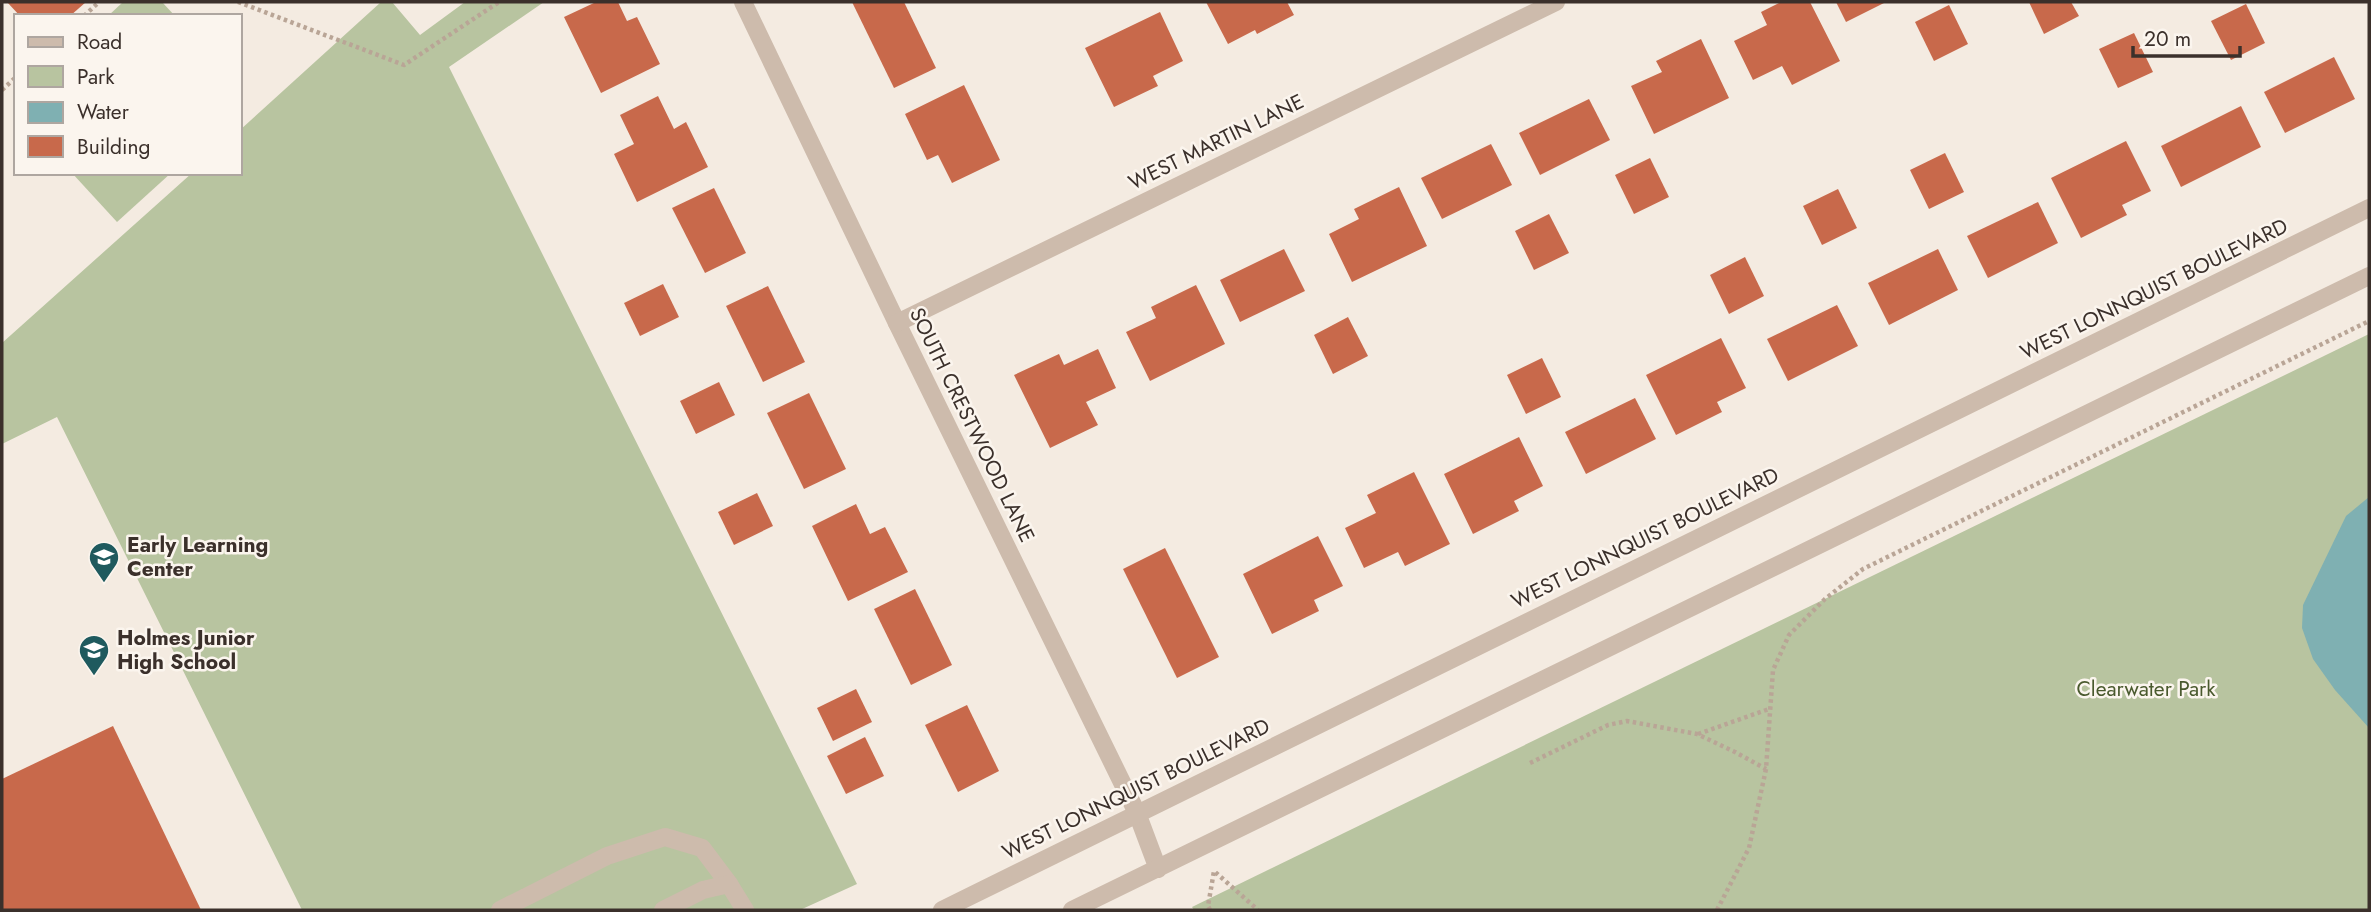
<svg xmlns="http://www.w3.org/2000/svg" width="2371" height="912" font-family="Jost,sans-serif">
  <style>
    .green { fill: #b8c4a0 }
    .water { fill: #7fb0b2 }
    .building { fill: #c8694b }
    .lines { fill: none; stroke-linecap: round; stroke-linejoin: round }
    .path { stroke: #b9a596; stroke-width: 4.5; stroke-dasharray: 3.5 3.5; stroke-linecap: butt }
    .minor { stroke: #cdbbac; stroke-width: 18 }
    .labels { text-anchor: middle; stroke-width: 5; stroke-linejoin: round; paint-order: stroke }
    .street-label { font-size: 21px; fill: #3b302b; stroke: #fbf5ee }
    .poi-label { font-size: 21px; font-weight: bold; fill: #3b302b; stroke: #fbf5ee; text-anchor: start }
    .park-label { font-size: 21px; fill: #4a5a2e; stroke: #fbf5ee }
  </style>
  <rect width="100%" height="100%" fill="#f4ebe1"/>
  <g class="green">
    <polygon points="123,2 162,2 175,16 108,16"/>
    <polygon points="381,2 392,2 420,35 465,2 544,2 449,67 857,884 800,910 302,910 57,417 2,444 2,343 192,173 240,173 240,130"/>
    <polygon points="72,173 171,173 117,222"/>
    <polygon points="2369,334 2369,910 1194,910 1192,907"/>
  </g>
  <polygon class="water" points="2369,497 2369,728 2335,690 2313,659 2302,628 2303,605 2346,516"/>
  <g class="building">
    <polygon points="7,2 86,2 70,16 20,16"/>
    <polygon points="596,2 618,2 627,21 637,17 660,64 601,93 564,17"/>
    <polygon points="852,2 904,2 936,68 894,88"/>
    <polygon points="1206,2 1287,2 1294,15 1257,34 1255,30 1228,44"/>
    <polygon points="1781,2 1810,2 1840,61 1792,85 1782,66 1753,80 1734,41 1767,25 1761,12"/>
    <polygon points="1836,2 1886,2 1846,22"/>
    <polygon points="2029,2 2071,2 2079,16 2044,34"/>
    <polygon points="2246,4 2265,43 2231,60 2211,21"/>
    <polygon points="1949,5 1968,44 1934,61 1915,22"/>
    <polygon points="1160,12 1183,61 1153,76 1158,86 1114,107 1085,48"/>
    <polygon points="2134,33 2153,72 2118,88 2099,49"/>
    <polygon points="1701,39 1729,98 1654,134 1631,86 1662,72 1656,61"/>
    <polygon points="2334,57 2355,99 2285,133 2264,92"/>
    <polygon points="964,85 1000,160 952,183 938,155 927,160 905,114"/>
    <polygon points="658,96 674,129 686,122 708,167 637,202 614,154 634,144 620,115"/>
    <polygon points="1589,99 1610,140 1540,175 1519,133"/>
    <polygon points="2241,106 2261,147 2181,187 2161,146"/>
    <polygon points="2126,141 2151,191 2122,205 2127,215 2081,238 2051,178"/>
    <polygon points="1491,144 1512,185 1442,219 1421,178"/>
    <polygon points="1945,153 1964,192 1929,209 1910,170"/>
    <polygon points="1650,158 1669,197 1634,214 1615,175"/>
    <polygon points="1399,187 1427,246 1352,282 1329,234 1359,219 1354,209"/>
    <polygon points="714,188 746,253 705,273 672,208"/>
    <polygon points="1838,189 1857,228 1822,245 1803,206"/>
    <polygon points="2038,202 2058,243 1988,278 1967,236"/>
    <polygon points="1549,214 1569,253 1534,270 1515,231"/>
    <polygon points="1284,249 1305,291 1240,322 1220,280"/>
    <polygon points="1938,249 1958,290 1889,325 1868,283"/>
    <polygon points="1745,257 1764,296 1729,314 1710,275"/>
    <polygon points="663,284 679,317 640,336 624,303"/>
    <polygon points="1196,285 1225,344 1150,381 1126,332 1156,318 1151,307"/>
    <polygon points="768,286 805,362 763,382 726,306"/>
    <polygon points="1837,305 1858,346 1788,381 1767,339"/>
    <polygon points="1348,317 1368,356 1333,374 1314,335"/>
    <polygon points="1721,338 1746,388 1717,402 1722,412 1676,435 1646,375"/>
    <polygon points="1098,349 1116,388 1086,402 1098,425 1050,448 1014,375 1059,354 1064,365"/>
    <polygon points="1542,358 1561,397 1526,414 1507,375"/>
    <polygon points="719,382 735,415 696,434 680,401"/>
    <polygon points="809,393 846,469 804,489 767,413"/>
    <polygon points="1635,398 1656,439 1586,474 1565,432"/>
    <polygon points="1519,437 1543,486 1514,501 1519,511 1473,534 1444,474"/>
    <polygon points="1414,472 1450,544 1405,566 1398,552 1364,568 1345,528 1376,513 1367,495"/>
    <polygon points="757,493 773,526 734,545 718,512"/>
    <polygon points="856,504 870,534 885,527 908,572 848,601 812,526"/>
    <polygon points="1318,536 1343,586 1314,600 1319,611 1272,634 1243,574"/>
    <polygon points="1165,548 1219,657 1177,678 1123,569"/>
    <polygon points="915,589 952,665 911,685 874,609"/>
    <polygon points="856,689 872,722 833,741 817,708"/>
    <polygon points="967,705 999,771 958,792 925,725"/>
    <polygon points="113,726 201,910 2,910 2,779"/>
    <polygon points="865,737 884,776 846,794 827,756"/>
  </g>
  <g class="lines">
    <g class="path">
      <polyline points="238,2 404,65 499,2"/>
      <polyline points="84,16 99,2"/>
      <polyline points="2,90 16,77"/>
      <polyline points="1698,734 1769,709"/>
      <polyline points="1530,763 1608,725 1627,721 1697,734 1735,752 1766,769"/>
      <polyline points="1210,910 1208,906 1214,871 1258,910"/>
      <polyline points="1717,910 1749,848 1766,769 1773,670 1789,635 1825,599 1863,569 2369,321"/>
    </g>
    <g class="minor">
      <polyline points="743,2 897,323 1137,813 1158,869"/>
      <polyline points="897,323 1556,2"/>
      <polyline points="500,910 607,856 665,837 702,848 729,884"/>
      <polyline points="663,910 703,890 729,884 745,910"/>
      <polyline points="942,910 2369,208"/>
      <polyline points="1072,910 2369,276"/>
    </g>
  </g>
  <defs>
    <g id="school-pin" transform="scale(1.575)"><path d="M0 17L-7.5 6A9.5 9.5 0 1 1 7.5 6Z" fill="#1f5a5e" stroke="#fbf5ee"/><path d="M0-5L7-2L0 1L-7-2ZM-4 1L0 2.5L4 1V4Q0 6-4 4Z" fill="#fff"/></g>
  </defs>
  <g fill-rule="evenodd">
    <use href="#school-pin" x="104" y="557"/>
    <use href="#school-pin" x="94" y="650"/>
  </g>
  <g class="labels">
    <g class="street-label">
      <text transform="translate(1216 142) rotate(-26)" y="7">WEST MARTIN LANE</text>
      <text transform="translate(2154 289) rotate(-26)" y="7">WEST LONNQUIST BOULEVARD</text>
      <text transform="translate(972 425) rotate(64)" y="7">SOUTH CRESTWOOD LANE</text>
      <text transform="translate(1645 538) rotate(-26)" y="7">WEST LONNQUIST BOULEVARD</text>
      <text transform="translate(1136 789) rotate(-26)" y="7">WEST LONNQUIST BOULEVARD</text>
    </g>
    <g class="poi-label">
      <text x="127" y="552">Early Learning<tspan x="127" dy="24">Center</tspan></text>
      <text x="117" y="645">Holmes Junior<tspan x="117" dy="24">High School</tspan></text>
    </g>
    <g class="park-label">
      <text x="2146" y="696">Clearwater Park</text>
    </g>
  </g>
  <rect width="2371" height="912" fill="none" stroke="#3b302b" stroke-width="7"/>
  <rect x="14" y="14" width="228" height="161" fill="#fbf5ee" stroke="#aea6a0" stroke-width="2"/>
  <rect x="28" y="37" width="35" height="10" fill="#cdbbac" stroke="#aea6a0" stroke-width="2"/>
  <text x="77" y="49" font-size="21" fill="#3b302b">Road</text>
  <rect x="28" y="66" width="35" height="21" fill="#b8c4a0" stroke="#aea6a0" stroke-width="2"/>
  <text x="77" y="84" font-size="21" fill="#3b302b">Park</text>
  <rect x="28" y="102" width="35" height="21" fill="#7fb0b2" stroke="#aea6a0" stroke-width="2"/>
  <text x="77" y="119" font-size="21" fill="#3b302b">Water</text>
  <rect x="28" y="136" width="35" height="21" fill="#c8694b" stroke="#aea6a0" stroke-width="2"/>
  <text x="77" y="154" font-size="21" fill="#3b302b">Building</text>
  <path d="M2133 46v10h107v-10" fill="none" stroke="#3b302b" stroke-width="3.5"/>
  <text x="2144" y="46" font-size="21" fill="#3b302b" stroke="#fbf5ee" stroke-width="5" paint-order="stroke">20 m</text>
</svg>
